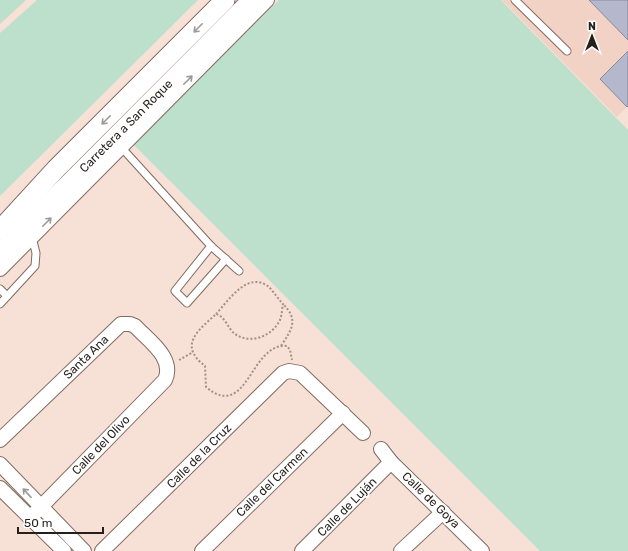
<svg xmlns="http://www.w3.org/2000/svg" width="628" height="551" font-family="Rubik,sans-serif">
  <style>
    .built { fill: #f1d2c5 }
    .green { fill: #bce0cb }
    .building { fill: #b5b7cc; stroke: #87899d }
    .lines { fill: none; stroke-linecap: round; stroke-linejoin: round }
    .service-casing { stroke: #806b62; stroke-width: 9 }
    .minor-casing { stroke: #806b62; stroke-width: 16 }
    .secondary-casing { stroke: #806b62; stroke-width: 21 }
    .path { stroke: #a19088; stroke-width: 2; stroke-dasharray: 2 2; stroke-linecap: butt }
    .service { stroke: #fff; stroke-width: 7 }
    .minor { stroke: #fff; stroke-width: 14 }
    .secondary { stroke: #fff; stroke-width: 19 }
    .oneway { stroke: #9e9a98 }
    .labels { text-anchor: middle; stroke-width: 4; stroke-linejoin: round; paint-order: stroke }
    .street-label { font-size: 12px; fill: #271f1b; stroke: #fff }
  </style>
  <rect width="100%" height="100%" fill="#f7e0d5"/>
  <polygon class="built" points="502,0 628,0 628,106 617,117"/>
  <g class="green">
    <polygon points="0,0 26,0 0,24"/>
    <polygon points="37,0 198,0 0,196 0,33"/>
    <polygon points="279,0 501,0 628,130 628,551 540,551 133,144"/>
  </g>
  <g class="building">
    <polygon points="589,0 628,0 628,40"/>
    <polygon points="628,51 628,106 627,107 600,79"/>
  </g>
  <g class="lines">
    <g class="service-casing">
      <g id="service">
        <polyline points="515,0 567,51"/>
        <polyline points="121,147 211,246 239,271"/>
        <polyline points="211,246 175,291 187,303 226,259"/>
        <polyline points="0,289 7,296"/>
        <polyline points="0,304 35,266 36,253 32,237"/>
      </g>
    </g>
    <g class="minor-casing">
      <g id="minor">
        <polyline points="0,269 267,0"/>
        <path d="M0,440l121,-116h9l5,2c14,15 40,32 30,54l-135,138"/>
        <polyline points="381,449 391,462 482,551"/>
        <polyline points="0,464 84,551"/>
        <polyline points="0,488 64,551"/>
        <polyline points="102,551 283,373 289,371 300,373 363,433"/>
        <polyline points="202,551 343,413"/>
        <polyline points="302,551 391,462"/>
        <polyline points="401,551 443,512"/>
      </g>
    </g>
    <g class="secondary-casing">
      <g id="secondary">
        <polyline points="0,230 56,169 225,0"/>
        <polyline points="0,253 252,0"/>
      </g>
    </g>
    <g class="path">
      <path d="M216,314c13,-14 32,-44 53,-27 5,5 9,12 14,17 -1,5 -1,11 -3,16 -8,16 -29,25 -45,14 -7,-5 -10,-18 -19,-20 -10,10 -34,26 -20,43 2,4 6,6 9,9l1,21c42,35 44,-45 81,-41l3,4 2,10"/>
      <path d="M281,346c11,-17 18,-26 2,-42"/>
      <polyline points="179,360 193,352"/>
    </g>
    <use href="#service" class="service"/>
    <use href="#minor" class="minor"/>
    <use href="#secondary" class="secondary"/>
  </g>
  <defs><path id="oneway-shaft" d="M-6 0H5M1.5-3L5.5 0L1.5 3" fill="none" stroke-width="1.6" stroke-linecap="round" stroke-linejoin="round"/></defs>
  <g class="oneway">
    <use href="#oneway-shaft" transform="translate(198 28) rotate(135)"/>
    <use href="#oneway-shaft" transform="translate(188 80) rotate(-45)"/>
    <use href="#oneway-shaft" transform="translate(106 120) rotate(135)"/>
    <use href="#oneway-shaft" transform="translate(47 222) rotate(-45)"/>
    <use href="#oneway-shaft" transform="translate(27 493) rotate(-133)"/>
  </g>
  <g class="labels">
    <g class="street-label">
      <text transform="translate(126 126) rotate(-45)" y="4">Carretera a San Roque</text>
      <text transform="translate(86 357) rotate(-44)" y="4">Santa Ana</text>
      <text transform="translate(101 445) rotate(-46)" y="4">Calle del Olivo</text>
      <text transform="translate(199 456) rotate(-45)" y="4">Calle de la Cruz</text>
      <text transform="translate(272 482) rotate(-44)" y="4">Calle del Carmen</text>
      <text transform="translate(431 500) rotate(44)" y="4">Calle de Goya</text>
      <text transform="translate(347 507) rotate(-45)" y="4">Calle de Luján</text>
    </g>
  </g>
  <g transform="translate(592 36)" stroke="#ffffff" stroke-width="3" paint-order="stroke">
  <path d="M0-3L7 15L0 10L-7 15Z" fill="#271f1b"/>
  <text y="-6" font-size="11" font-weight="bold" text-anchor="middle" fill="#271f1b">N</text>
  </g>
  <path d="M18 527v6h85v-6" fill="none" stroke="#271f1b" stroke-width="2"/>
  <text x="24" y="527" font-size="12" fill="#271f1b" stroke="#ffffff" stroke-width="3" paint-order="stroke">50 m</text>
</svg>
